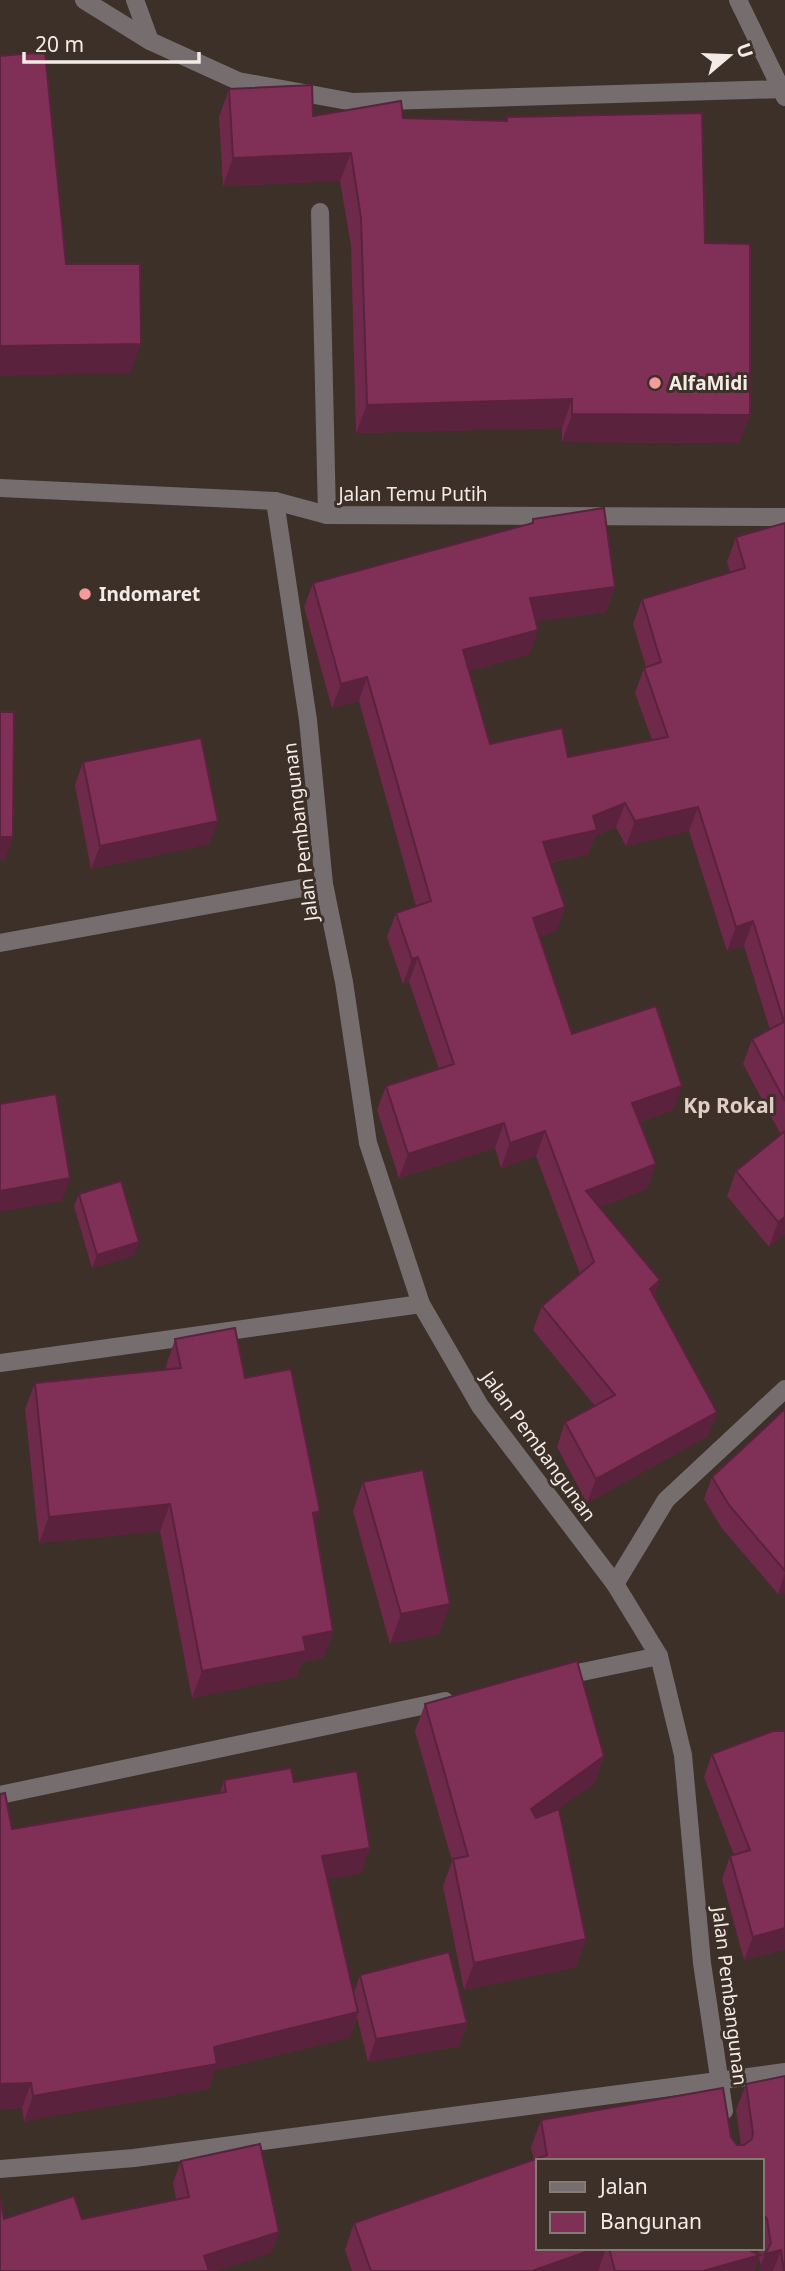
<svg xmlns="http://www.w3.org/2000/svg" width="785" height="2271" font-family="'Noto Sans',sans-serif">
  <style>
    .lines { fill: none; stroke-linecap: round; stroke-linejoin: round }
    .minor { stroke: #766d6f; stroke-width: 18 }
    .tertiary { stroke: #766d6f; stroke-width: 18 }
    .wall { fill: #6e294b; fill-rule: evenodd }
    .shaded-wall { fill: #5a223d }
    .building { fill: #803057; stroke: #5a223d; stroke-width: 2 }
    .poi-dot { fill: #f59b9e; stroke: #3d3028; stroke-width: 2.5 }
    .labels { text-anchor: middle; stroke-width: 6; stroke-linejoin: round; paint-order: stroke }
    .poi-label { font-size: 19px; font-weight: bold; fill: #f4ebe6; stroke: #3d3028; text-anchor: start }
    .street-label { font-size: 19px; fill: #f4ebe6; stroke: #3d3028 }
    .neighbourhood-label { font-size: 21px; font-weight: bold; fill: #e0cec4; stroke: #3d3028 }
  </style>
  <rect width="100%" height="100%" fill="#3d3028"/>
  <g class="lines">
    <g class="minor">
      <polyline points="84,0 150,41 238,81 353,102 783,89"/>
      <polyline points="135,0 150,41"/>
      <polyline points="738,0 785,97"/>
      <polyline points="320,212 327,515"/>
      <polyline points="275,501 308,720 324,884 344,982 368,1143 421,1304 480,1406 615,1584 659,1656 683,1755 702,1963 724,2111"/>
      <polyline points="0,943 324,884"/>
      <polyline points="0,1363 421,1304"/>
      <polyline points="615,1584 666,1500 785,1389"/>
      <polyline points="558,1677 659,1656"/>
      <polyline points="0,1795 445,1701"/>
      <polyline points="0,2169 134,2158 785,2072"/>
    </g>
    <polyline class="tertiary" points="0,488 275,501 327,515 785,517"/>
  </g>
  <g class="wall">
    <polygon points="229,89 313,116 506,121 507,117 705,243 750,415 739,443 562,442 562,428 356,433 351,246 340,181 223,186 219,117"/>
    <polygon points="533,519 615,587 606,612 536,621 530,654 469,671 490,744 568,757 652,740 635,693 644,668 646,667 633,624 642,599 730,572 727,562 736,537 785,523 785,1234 769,1247 727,1196 736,1171 781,1135 743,1064 752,1039 770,1030 744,946 727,951 689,831 626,846 616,827 595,836 588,854 550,863 565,907 556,931 539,937 572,1034 673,1110 639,1122 656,1164 647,1189 599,1207 660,1280 654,1297 717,1412 708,1436 587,1503 557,1447 565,1422 595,1406 533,1330 542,1306 580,1274 536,1156 501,1168 495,1148 399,1178 377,1110 386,1086 439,1069 409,982 403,984 387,937 396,913 416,906 359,701 332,708 304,607 313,583 531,524"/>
    <polygon points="83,762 218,821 209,844 91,869 75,785"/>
    <polygon points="79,1194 135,1255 92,1268 74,1206"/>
    <polygon points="175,1339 245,1378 315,1526 333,1631 324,1657 302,1662 296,1677 192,1698 160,1531 39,1543 25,1409 35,1383 166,1369 166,1366"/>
    <polygon points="785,1409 785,1594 778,1594 721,1527 704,1499 712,1477"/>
    <polygon points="363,1482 439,1634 390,1644 353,1511"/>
    <polygon points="425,1704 604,1756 594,1784 558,1809 576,1967 464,1990 443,1886 452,1861 415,1731"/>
    <polygon points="785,1731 785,1949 744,1960 722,1879 730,1856 734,1855 704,1777 712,1754"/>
    <polygon points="224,1780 294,1782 370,1848 361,1873 327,1879 354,1993 360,1975 467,2023 459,2046 368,2062 357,2017 349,2038 215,2070 208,2089 24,2121 22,2108 0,2109 0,1794 12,1829 220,1793"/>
    <path d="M785,2076v195h-26l2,-5 -2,-8 -5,13h-402l-7,-21 9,-27 180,-63 -3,-13 10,-27 182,-32 8,49 6,8h4l-5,-35 10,-26zM538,2161h224v87h-4l1,7 -8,-4 -1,-3h-212z"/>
    <polygon points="181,2161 279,2232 271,2253 4,2219 82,2219 176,2199 173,2183"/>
  </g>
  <g class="shaded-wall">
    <polygon points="351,153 340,181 223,186 233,158"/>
    <polygon points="141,344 130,373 0,376 0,346"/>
    <polygon points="572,399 562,428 356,433 367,405"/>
    <polygon points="572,414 750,415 739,443 562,442"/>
    <polygon points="615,587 606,612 521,623 530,598"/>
    <polygon points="538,630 530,654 455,675 463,650"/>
    <polygon points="367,677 359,701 332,708 341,684"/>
    <polygon points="625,803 616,827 595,836 588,854 534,866 543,842 593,816"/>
    <polygon points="698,807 689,831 626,846 635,821"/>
    <polygon points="218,821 209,844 91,869 100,846"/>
    <polygon points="0,837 13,837 5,860 0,860"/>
    <polygon points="565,907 556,931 524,942 533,918"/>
    <polygon points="753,921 744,946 727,951 736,927"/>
    <polygon points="418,957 409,982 403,984 412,959"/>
    <polygon points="682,1086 673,1110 623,1127 632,1103"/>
    <polygon points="504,1123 495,1148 399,1178 408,1154"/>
    <polygon points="545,1131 536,1156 501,1168 510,1143"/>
    <polygon points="656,1164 647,1189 577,1215 586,1191"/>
    <polygon points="70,1178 62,1201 0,1212 0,1191"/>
    <polygon points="785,1217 785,1234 769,1247 778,1222"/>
    <polygon points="139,1242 135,1255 92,1268 97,1255"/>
    <polygon points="660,1280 651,1305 650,1289"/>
    <polygon points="717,1412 708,1436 587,1503 596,1479"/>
    <polygon points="170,1504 160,1531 39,1543 49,1517"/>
    <polygon points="320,1511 311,1538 313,1513"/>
    <polygon points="785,1573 785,1594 778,1594"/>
    <polygon points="450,1604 439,1634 390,1644 401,1614"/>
    <polygon points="333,1631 324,1657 302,1662 296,1677 192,1698 202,1671 303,1637"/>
    <polygon points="604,1756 594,1784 521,1836 531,1809"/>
    <polygon points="370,1848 361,1873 313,1882 322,1856"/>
    <polygon points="785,1928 785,1949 744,1960 753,1937"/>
    <polygon points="586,1939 576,1967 464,1990 474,1963"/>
    <polygon points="358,2012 349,2038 215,2070 208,2089 24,2121 33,2096 214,2047"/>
    <polygon points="467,2023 459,2046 368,2062 376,2039"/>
    <polygon points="31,2083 22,2108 0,2109 0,2084"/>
    <polygon points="279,2232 271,2253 217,2271 199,2271 204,2256"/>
    <polygon points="597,2248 606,2248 598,2271 532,2271"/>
    <polygon points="781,2250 773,2271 759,2271 765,2254"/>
    <polygon points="760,2255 754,2271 703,2271"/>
  </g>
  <g class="building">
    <polygon points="45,52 66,264 140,264 141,344 0,346 0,56"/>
    <polygon points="312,85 313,116 401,101 403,118 507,121 507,117 702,113 705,243 750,244 750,415 572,414 572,399 367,405 361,218 351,153 233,158 229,89"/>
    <polygon points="604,508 615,587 530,598 538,630 463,650 490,744 562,728 568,757 668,737 644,668 661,662 642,599 745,568 736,537 785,523 785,1101 752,1039 784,1022 753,921 736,927 698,807 635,821 625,803 593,816 597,830 543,842 565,907 533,918 572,1034 656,1006 682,1086 632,1103 656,1164 586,1191 660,1280 650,1289 717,1412 596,1479 565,1422 615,1395 542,1306 594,1262 545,1131 510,1143 504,1123 408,1154 386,1086 454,1064 418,957 412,959 396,913 431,901 367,677 341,684 313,583 533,523 533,519"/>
    <polygon points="0,712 14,712 13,837 0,837"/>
    <polygon points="201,738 218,821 100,846 83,762"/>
    <polygon points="56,1094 70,1178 0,1191 0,1104"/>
    <polygon points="785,1131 785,1217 778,1222 736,1171"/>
    <polygon points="121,1181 139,1242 97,1255 79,1194"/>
    <polygon points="235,1328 245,1378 291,1369 320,1511 313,1513 333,1631 303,1637 306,1651 202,1671 170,1504 49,1517 35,1383 181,1368 175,1339"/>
    <polygon points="785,1409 785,1571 729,1505 712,1477"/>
    <polygon points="423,1470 450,1604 401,1614 363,1482"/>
    <polygon points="577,1661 604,1756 531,1809 536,1818 559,1809 586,1939 474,1963 453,1859 468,1856 425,1704"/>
    <polygon points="773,1731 785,1731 785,1928 753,1937 730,1856 750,1850 712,1754"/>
    <polygon points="291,1768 294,1782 357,1771 370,1848 322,1856 358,2012 214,2047 217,2064 33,2096 31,2083 0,2084 0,1794 5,1793 12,1829 226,1792 224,1780"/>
    <polygon points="449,1952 467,2023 376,2039 360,1975"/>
    <polygon points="785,2076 785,2271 784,2271 781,2250 765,2254 771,2243 767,2219 762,2213 762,2161 538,2161 538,2248 597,2248 532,2271 371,2271 354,2223 547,2155 541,2120 723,2088 731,2137 737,2145 744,2145 752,2139 753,2133 746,2084"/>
    <polygon points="260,2144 279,2232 204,2256 209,2271 0,2271 0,2198 4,2219 74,2196 82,2219 189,2197 181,2161"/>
    <polygon points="609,2248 750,2248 751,2251 760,2255 703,2271 615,2271"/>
  </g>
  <g class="poi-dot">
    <circle cx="655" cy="383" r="7"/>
    <circle cx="85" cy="594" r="7"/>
  </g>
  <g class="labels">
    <g class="poi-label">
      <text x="669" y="390">AlfaMidi</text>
      <text x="99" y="601">Indomaret</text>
    </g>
    <g class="street-label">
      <text x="413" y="501">Jalan Temu Putih</text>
      <text transform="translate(300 832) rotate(-97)" y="7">Jalan Pembangunan</text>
      <text transform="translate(539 1446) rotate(54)" y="7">Jalan Pembangunan</text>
      <text transform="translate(730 1996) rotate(83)" y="7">Jalan Pembangunan</text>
    </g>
    <g class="neighbourhood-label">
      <text x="729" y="1113">Kp Rokal</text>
    </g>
  </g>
  <rect x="536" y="2159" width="228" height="91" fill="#3d3028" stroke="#867b74" stroke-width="2"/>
  <rect x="550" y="2182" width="35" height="10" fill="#766d6f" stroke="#867b74" stroke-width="2"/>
  <text x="600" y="2194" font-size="21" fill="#f4ebe6">Jalan</text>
  <rect x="550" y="2212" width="35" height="21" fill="#803057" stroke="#867b74" stroke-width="2"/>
  <text x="600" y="2229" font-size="21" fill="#f4ebe6">Bangunan</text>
  <g transform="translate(729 56) rotate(71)" stroke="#3d3028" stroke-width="5" paint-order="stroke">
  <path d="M0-5L12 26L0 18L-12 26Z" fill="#f4ebe6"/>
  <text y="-10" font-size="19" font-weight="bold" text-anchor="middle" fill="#f4ebe6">U</text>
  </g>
  <path d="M24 52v10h175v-10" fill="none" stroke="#f4ebe6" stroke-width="3.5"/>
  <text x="35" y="52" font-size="21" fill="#f4ebe6" stroke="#3d3028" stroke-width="5" paint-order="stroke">20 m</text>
</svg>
